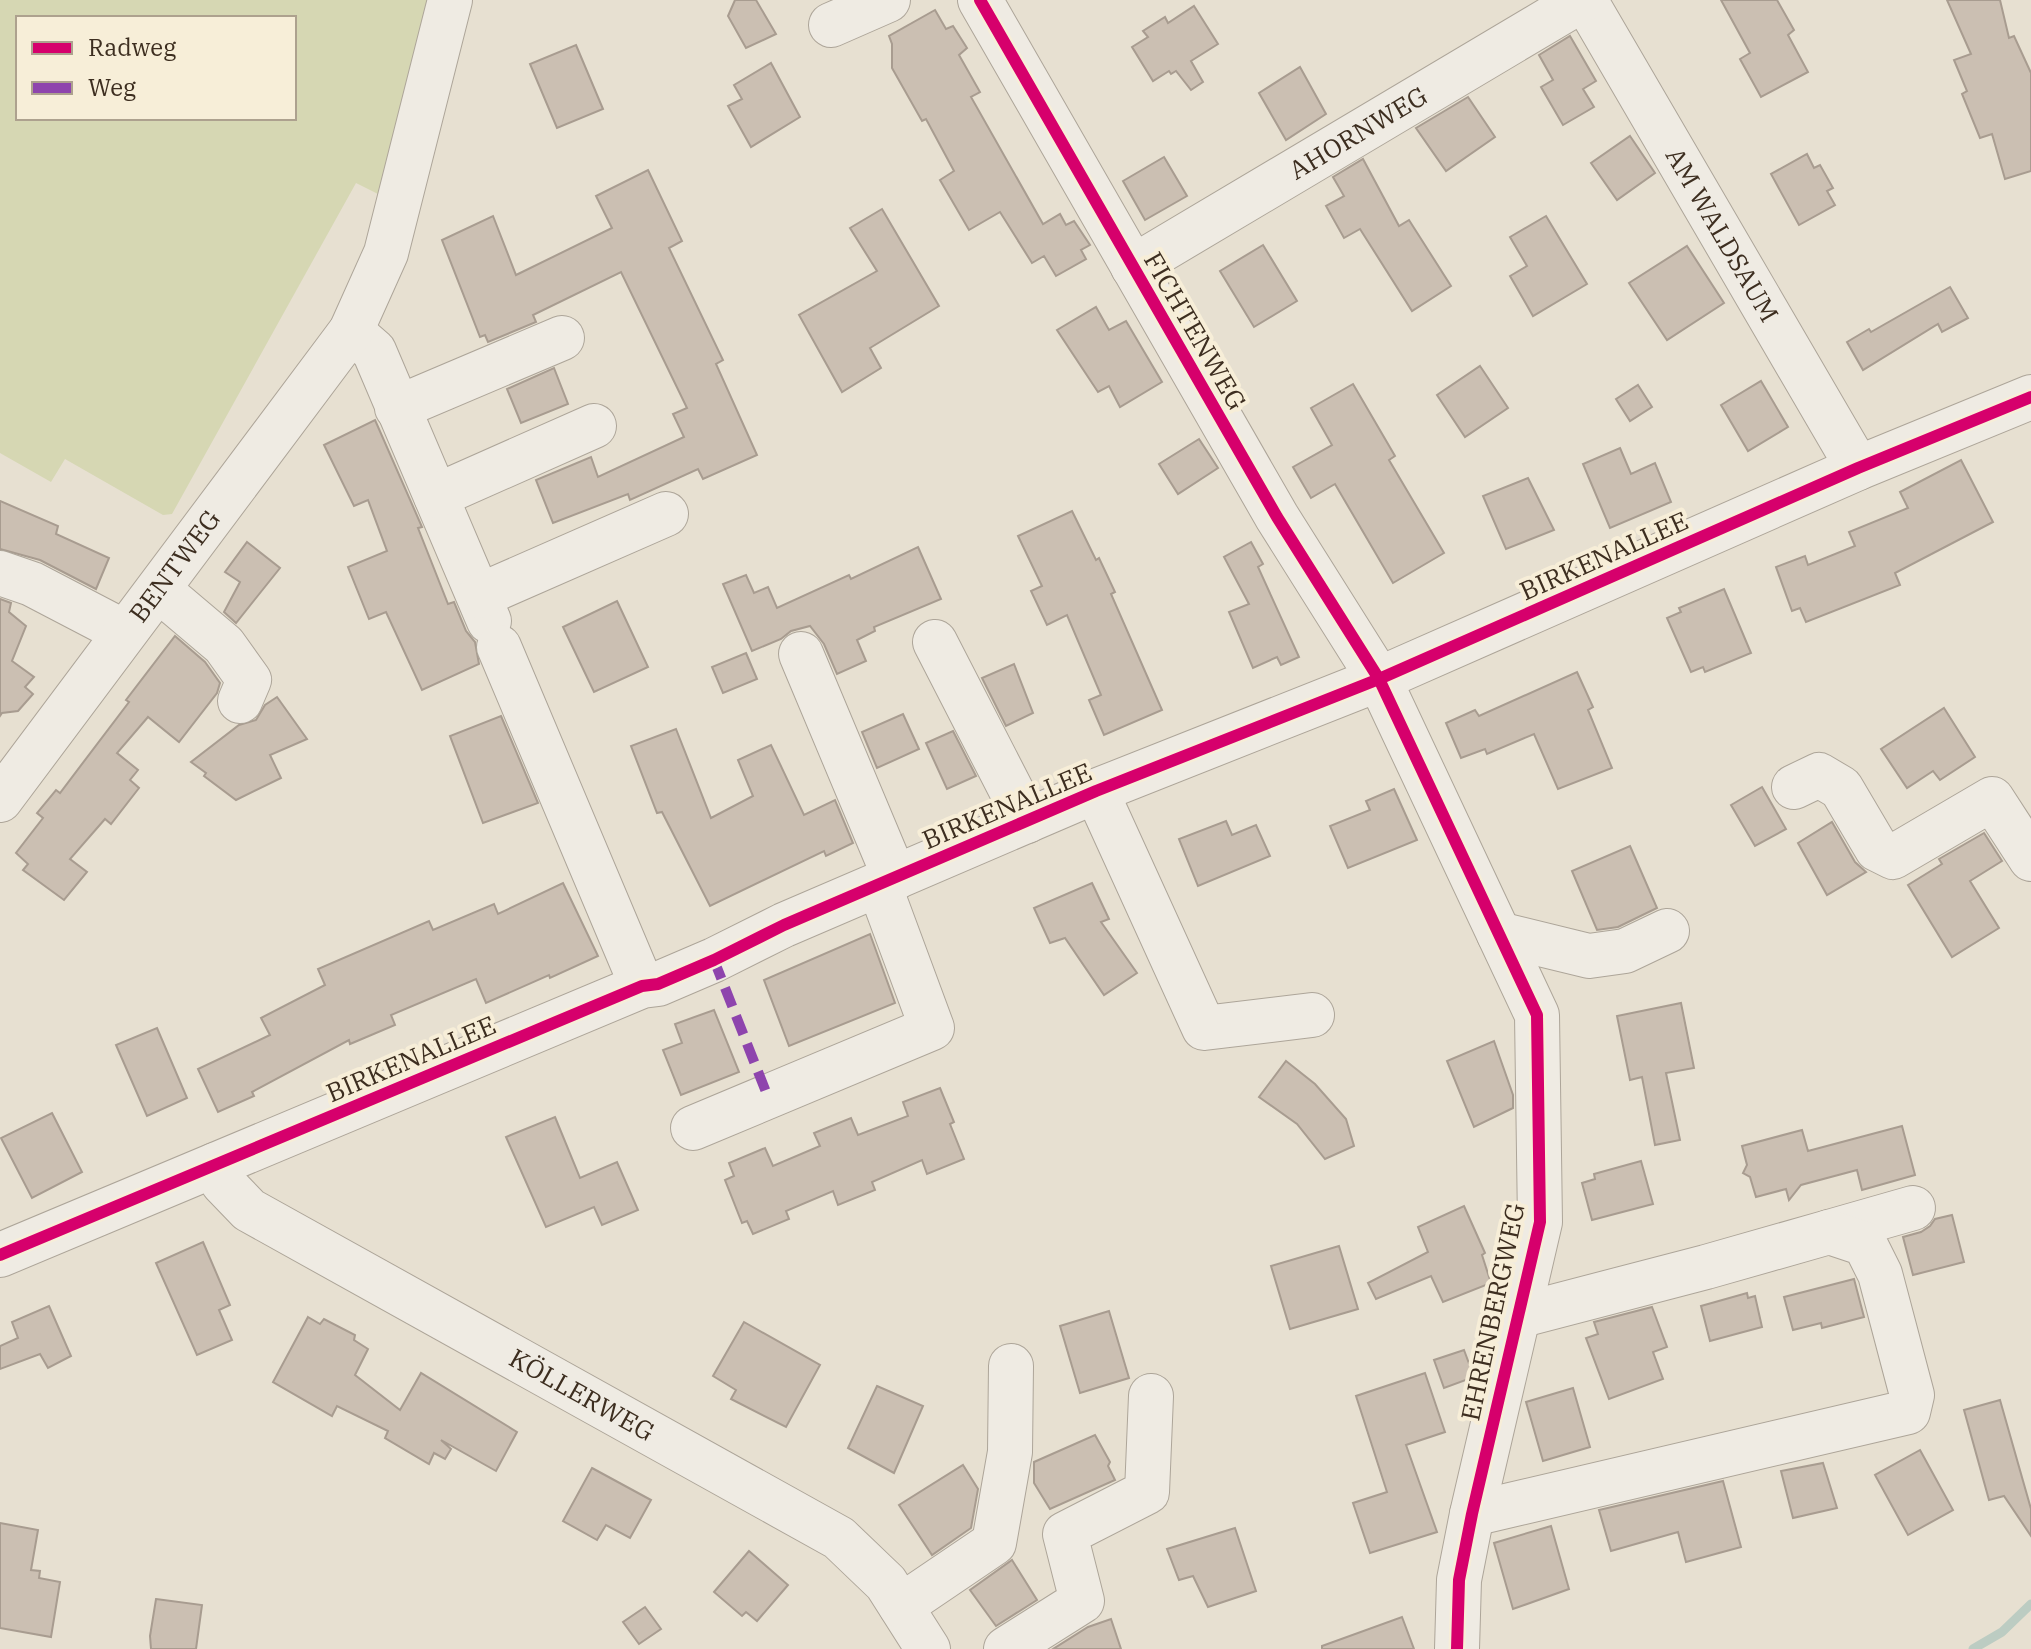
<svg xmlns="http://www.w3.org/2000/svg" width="2031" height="1649" font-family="'IBM Plex Serif',serif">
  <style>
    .green { fill: #d6d7b3; fill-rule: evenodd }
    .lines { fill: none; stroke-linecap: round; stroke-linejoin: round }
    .stream { stroke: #bcccc2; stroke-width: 9 }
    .building { fill: #cbbfb2; stroke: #a89c90; stroke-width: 2 }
    .minor-casing { stroke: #ada599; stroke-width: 46 }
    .minor { stroke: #efebe3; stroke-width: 44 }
    .quiet { stroke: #8e44ad; stroke-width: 10; stroke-dasharray: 20 10; stroke-linecap: butt }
    .cycleway-casing { stroke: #f7eed8; stroke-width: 17 }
    .cycleway { stroke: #d6006c; stroke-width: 12 }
    .labels { text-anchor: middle; stroke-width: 8; stroke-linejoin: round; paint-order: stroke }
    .street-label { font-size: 26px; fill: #3d2e20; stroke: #f7eed8 }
  </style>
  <rect width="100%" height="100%" fill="#e7e0d1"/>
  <path class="green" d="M0,0h433l-55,194 -22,-11 -184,331 -9,1 -98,-56 -14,23 -51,-29zM18,18h276v100h-276z"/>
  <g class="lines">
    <polyline class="stream" points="1973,1649 2002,1632 2031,1604"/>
  </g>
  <g class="building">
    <polygon points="735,0 756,0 776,34 746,48 728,16"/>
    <polygon points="1721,0 1777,0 1794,30 1788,35 1808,72 1761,97 1740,59 1750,53"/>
    <polygon points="1947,0 2000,0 2009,38 2014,36 2031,73 2031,171 2005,179 1992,134 1980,138 1962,94 1967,91 1954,60 1971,54"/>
    <polygon points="1194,6 1218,44 1191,61 1203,82 1191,90 1176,71 1171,74 1169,71 1153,81 1132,47 1148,37 1143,31 1165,17 1168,23"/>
    <polygon points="935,10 946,29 953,26 967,48 959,55 980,92 971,97 1043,224 1060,214 1066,225 1074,221 1090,245 1081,250 1086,259 1056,276 1044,256 1032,263 1000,212 969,230 940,180 954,171 926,119 922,121 892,68 892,44 889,36"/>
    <polygon points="1570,36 1596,81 1583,89 1594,107 1563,125 1541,87 1553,80 1539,55"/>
    <polygon points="576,45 603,109 557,128 530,64"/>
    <polygon points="771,63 800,117 751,147 728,106 742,99 734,85"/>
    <polygon points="1300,67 1326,114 1286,140 1259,93"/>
    <polygon points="1468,97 1495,137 1446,171 1416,128"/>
    <polygon points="1630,136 1655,173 1617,200 1591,163"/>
    <polygon points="1807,154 1814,168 1820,165 1833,188 1827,191 1835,205 1799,225 1771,174"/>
    <polygon points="1164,157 1187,196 1145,220 1123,181"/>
    <polygon points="1363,159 1399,226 1409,220 1451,286 1412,311 1360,229 1344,238 1326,206 1344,196 1333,177"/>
    <polygon points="648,170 682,241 669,248 723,360 716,364 757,455 703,479 698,469 630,500 628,494 553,523 536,480 591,457 598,477 684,437 673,414 687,408 621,272 533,315 536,322 488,342 485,335 480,337 442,240 493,216 516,275 612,228 596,196"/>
    <polygon points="882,209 939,306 870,348 881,368 842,392 799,315 877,271 850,228"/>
    <polygon points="1546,216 1587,284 1533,316 1510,276 1527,266 1510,237"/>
    <polygon points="1263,245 1297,301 1254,327 1220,271"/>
    <polygon points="1687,246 1724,303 1667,340 1629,283"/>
    <polygon points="1950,287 1968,318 1942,332 1938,324 1863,370 1847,342 1869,329 1871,332"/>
    <polygon points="1096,307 1109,330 1126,321 1162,382 1120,407 1109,386 1098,392 1057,330"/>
    <polygon points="1480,366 1508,408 1465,437 1437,395"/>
    <polygon points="554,368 568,404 521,423 507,389"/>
    <polygon points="1761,381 1788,427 1748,451 1721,405"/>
    <polygon points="1353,384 1395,456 1389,460 1444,553 1393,583 1335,484 1311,498 1293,467 1332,445 1311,408"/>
    <polygon points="1638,385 1652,407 1630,421 1616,399"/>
    <polygon points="375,420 422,527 418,528 448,604 454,602 466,631 475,642 479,664 422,690 386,612 369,619 348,567 387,551 368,500 354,506 324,445"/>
    <polygon points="1199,439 1218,468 1178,494 1159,464"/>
    <polygon points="1620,448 1631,474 1655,463 1671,502 1610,528 1583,464"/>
    <polygon points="1961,460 1993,522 1895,573 1900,585 1806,622 1800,608 1792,611 1776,567 1805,556 1808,565 1855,546 1849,532 1908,508 1900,492"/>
    <polygon points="1528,478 1554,530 1506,549 1483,496"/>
    <polygon points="0,501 58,526 56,534 109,558 96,589 40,560 0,549"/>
    <polygon points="1072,511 1096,560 1099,558 1115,592 1111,594 1162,710 1104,735 1089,700 1101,695 1067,615 1047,625 1031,591 1042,586 1018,536"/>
    <polygon points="247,542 280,568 236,623 224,612 240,582 225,572"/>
    <polygon points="1251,542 1263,564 1258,567 1299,657 1281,665 1277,657 1253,668 1229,612 1249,604 1224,557"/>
    <polygon points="918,547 941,599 874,627 875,631 857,640 866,661 837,674 824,644 810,626 791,631 781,639 752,651 723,584 746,575 754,593 768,587 777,608 849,575 851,579"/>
    <polygon points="1724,589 1751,653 1705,672 1703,667 1691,672 1667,618 1681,612 1679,608"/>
    <polygon points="0,599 11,603 9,612 26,626 12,661 34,677 25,687 33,694 18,711 2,713 0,716"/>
    <polygon points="617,601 648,667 594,692 563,627"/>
    <polygon points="175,636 205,662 220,683 217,693 179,742 148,717 117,753 138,770 130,780 139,788 111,824 105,819 70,859 87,872 64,900 23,870 28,864 16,853 43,818 37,813 56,790 60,793 129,702 126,700"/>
    <polygon points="746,653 757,679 723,693 712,667"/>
    <polygon points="1014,664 1033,713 1006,726 982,678"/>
    <polygon points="1577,672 1593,707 1588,710 1612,768 1558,789 1534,734 1487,754 1485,749 1461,758 1446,723 1475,710 1479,716"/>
    <polygon points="277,697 307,739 270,755 281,778 236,800 204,776 206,773 191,762 239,725 256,720 265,705"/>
    <polygon points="1944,708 1975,757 1940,780 1933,771 1907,788 1881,749"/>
    <polygon points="903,714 919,749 877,768 862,732"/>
    <polygon points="501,716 538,803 483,823 450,736"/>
    <polygon points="676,729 711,818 753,796 738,760 771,745 804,815 835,800 853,843 826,856 824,851 710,906 662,812 657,813 631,746"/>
    <polygon points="953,731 976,776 947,789 926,743"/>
    <polygon points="1762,787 1786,829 1755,846 1731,805"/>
    <polygon points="1394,789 1417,840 1348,868 1330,826 1370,810 1366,801"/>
    <polygon points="1226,821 1232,835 1256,825 1270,856 1198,886 1179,839"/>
    <polygon points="1832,822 1855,862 1866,872 1827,895 1798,843"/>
    <polygon points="1984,833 2002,861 1970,881 1999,928 1952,957 1908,885 1942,864 1939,859"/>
    <polygon points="1630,846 1657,908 1618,927 1597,930 1572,871"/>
    <polygon points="563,883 598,956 550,978 549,975 486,1003 476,979 391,1015 395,1025 350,1044 349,1040 252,1092 254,1096 218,1112 198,1069 270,1035 261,1018 325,985 318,969 429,921 433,930 494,904 498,914"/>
    <polygon points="1092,883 1109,919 1101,922 1137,973 1104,995 1065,938 1050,943 1034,908"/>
    <polygon points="870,934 895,1003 789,1046 764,980"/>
    <polygon points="1681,1003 1694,1068 1666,1073 1680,1140 1655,1145 1642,1077 1630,1080 1617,1016"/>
    <polygon points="714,1010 739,1072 681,1095 663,1050 682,1043 675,1024"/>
    <polygon points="157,1028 187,1098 147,1116 116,1045"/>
    <polygon points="1494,1041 1513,1095 1513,1108 1474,1127 1447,1061"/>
    <polygon points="1286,1061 1315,1084 1346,1119 1354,1146 1325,1159 1297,1124 1259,1097"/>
    <polygon points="940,1088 954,1122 950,1124 964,1159 927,1174 922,1160 872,1182 875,1190 838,1205 833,1191 786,1211 789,1219 753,1234 747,1221 742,1223 725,1180 734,1176 729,1163 765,1148 773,1166 820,1146 814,1133 851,1118 858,1135 908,1116 903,1102"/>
    <polygon points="52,1113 82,1172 32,1198 1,1138"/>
    <polygon points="555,1117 580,1178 617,1162 638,1210 602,1225 594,1207 546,1227 506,1137"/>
    <polygon points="1902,1126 1915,1175 1862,1190 1857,1170 1801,1185 1789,1200 1786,1189 1756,1197 1750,1177 1743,1173 1747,1165 1742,1146 1802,1130 1808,1151"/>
    <polygon points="1641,1161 1653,1204 1592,1220 1582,1183 1595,1179 1594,1174"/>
    <polygon points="1464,1206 1485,1253 1482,1255 1491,1283 1443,1302 1431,1276 1376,1299 1368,1283 1428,1252 1418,1227"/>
    <polygon points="1952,1215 1964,1262 1913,1275 1903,1237 1921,1232 1930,1226 1935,1219"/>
    <polygon points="203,1242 230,1305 219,1310 232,1340 197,1355 156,1263"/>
    <polygon points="1339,1246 1358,1309 1290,1329 1271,1266"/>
    <polygon points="1854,1279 1864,1317 1822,1328 1821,1323 1793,1330 1784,1297"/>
    <polygon points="1747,1293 1748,1298 1755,1296 1762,1327 1710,1341 1701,1306"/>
    <polygon points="49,1306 71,1356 48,1368 40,1354 0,1369 0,1346 18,1338 12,1322"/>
    <polygon points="1652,1307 1667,1347 1653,1352 1663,1379 1609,1399 1586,1338 1598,1334 1594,1322"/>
    <polygon points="1109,1311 1129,1378 1080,1393 1060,1326"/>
    <polygon points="308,1317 320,1324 324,1319 355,1335 354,1340 368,1349 355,1375 400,1410 421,1373 517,1432 496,1471 441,1440 451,1449 445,1459 434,1453 429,1464 385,1438 388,1431 337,1406 332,1416 273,1382"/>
    <polygon points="744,1322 820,1365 786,1427 731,1399 736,1390 713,1376"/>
    <polygon points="1464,1350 1474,1377 1444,1388 1434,1360"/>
    <polygon points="1425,1373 1445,1432 1406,1445 1437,1532 1370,1553 1353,1503 1387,1492 1356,1396"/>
    <polygon points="877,1386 923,1406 894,1473 848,1448"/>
    <polygon points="1573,1388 1590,1447 1543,1461 1526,1402"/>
    <polygon points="2000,1400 2031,1509 2031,1536 2004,1496 1989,1500 1964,1410"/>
    <polygon points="1095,1435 1110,1462 1108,1466 1115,1480 1050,1509 1034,1483 1034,1462"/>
    <polygon points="1920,1450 1953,1510 1908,1535 1875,1475"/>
    <polygon points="1823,1463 1837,1508 1793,1518 1781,1471"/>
    <polygon points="963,1465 978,1489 971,1528 932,1555 899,1505"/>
    <polygon points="592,1468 651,1500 630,1538 606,1525 597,1540 563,1521"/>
    <polygon points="1723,1481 1741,1547 1686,1562 1678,1532 1611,1551 1599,1510"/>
    <polygon points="0,1523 38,1530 31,1570 40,1571 39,1578 60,1582 51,1637 0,1628"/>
    <polygon points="1551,1526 1569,1589 1513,1609 1494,1543"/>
    <polygon points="1235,1528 1256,1591 1208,1607 1193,1576 1179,1580 1167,1549"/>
    <polygon points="749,1551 788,1585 757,1621 746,1612 742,1616 714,1592"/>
    <polygon points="1012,1560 1037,1600 996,1626 970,1590"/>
    <polygon points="156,1599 202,1605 196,1649 151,1649 150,1636"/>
    <polygon points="645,1607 661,1629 639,1644 623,1622"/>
    <polygon points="1402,1617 1414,1649 1322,1649 1322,1646"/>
    <polygon points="1111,1619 1121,1649 1053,1649 1088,1627"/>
  </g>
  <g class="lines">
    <g class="minor-casing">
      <g id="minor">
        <polyline points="980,0 1277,517 1379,679 1537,1015 1540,1222 1472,1514 1459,1580 1457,1649"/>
        <path id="s1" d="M1585,0l273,468"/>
        <polyline points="831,25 888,0"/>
        <path id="s2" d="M1133,267l449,-267"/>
        <polyline points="351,331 374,351 489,621"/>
        <polyline points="397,408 562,338"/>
        <polyline points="436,496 594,426"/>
        <polyline points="0,573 32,584 124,632"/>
        <polyline points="159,590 224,645 249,680 240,701"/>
        <polyline points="479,596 666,514"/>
        <polyline points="935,642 1027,821"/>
        <polyline points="499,647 642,986"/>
        <polyline points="801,654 895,878"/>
        <polyline points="1794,787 1819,775 1841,788 1877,849 1893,857 1992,799 2031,859"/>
        <polyline points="1096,791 1204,1028 1312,1015"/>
        <path id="s3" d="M0,800l351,-469 35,-78 64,-253"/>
        <polyline points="1499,934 1589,956 1625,951 1667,931"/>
        <polyline points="693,1128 932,1028 879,885"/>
        <path id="s4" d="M215,1165l8,18 26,27 590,328 47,45 42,66"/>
        <polyline points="1829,1232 1913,1208"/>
        <polyline points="0,1255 642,986 658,984 714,960 784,925 1096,791 1379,679 1858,468 2031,397"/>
        <polyline points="1472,1514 1908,1412 1912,1395 1880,1274 1865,1244 1829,1232 1706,1267 1518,1316"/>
        <polyline points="901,1606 994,1543 1010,1452 1011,1366"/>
        <polyline points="1006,1649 1082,1601 1065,1534 1147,1492 1151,1396"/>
      </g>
    </g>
    <use href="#minor" class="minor"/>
    <polyline class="quiet" points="714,960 768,1097"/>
    <g class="cycleway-casing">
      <g id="cycleway">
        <polyline points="980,0 1277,517 1379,679 1537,1015 1540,1222 1472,1514 1459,1580 1457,1649"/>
        <polyline points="0,1255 642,986 658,984 714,960 784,925 1096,791 1379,679 1858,468 2031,397"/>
      </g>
    </g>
    <use href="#cycleway" class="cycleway"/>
  </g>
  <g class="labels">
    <g class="street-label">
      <text dy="9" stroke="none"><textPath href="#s2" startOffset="262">AHORNWEG</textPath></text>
      <text dy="9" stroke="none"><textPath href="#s1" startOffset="272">AM WALDSAUM</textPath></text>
      <text transform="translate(1195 331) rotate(60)" y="9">FICHTENWEG</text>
      <text transform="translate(1604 556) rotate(-24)" y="9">BIRKENALLEE</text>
      <text dy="9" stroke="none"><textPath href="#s3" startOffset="292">BENTWEG</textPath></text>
      <text transform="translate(1007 806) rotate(-23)" y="9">BIRKENALLEE</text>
      <text transform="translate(411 1059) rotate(-23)" y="9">BIRKENALLEE</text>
      <text transform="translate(1493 1312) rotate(-78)" y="9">EHRENBERGWEG</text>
      <text dy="9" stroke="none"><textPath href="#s4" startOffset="438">KÖLLERWEG</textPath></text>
    </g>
  </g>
  <rect x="16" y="16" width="280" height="104" fill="#f7eed8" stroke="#ada18e" stroke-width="2"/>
  <rect x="32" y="42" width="40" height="12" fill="#d6006c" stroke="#ada18e" stroke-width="2"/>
  <text x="88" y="56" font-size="24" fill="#3d2e20">Radweg</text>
  <rect x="32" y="82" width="40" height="12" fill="#8e44ad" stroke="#ada18e" stroke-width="2"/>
  <text x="88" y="96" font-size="24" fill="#3d2e20">Weg</text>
</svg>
